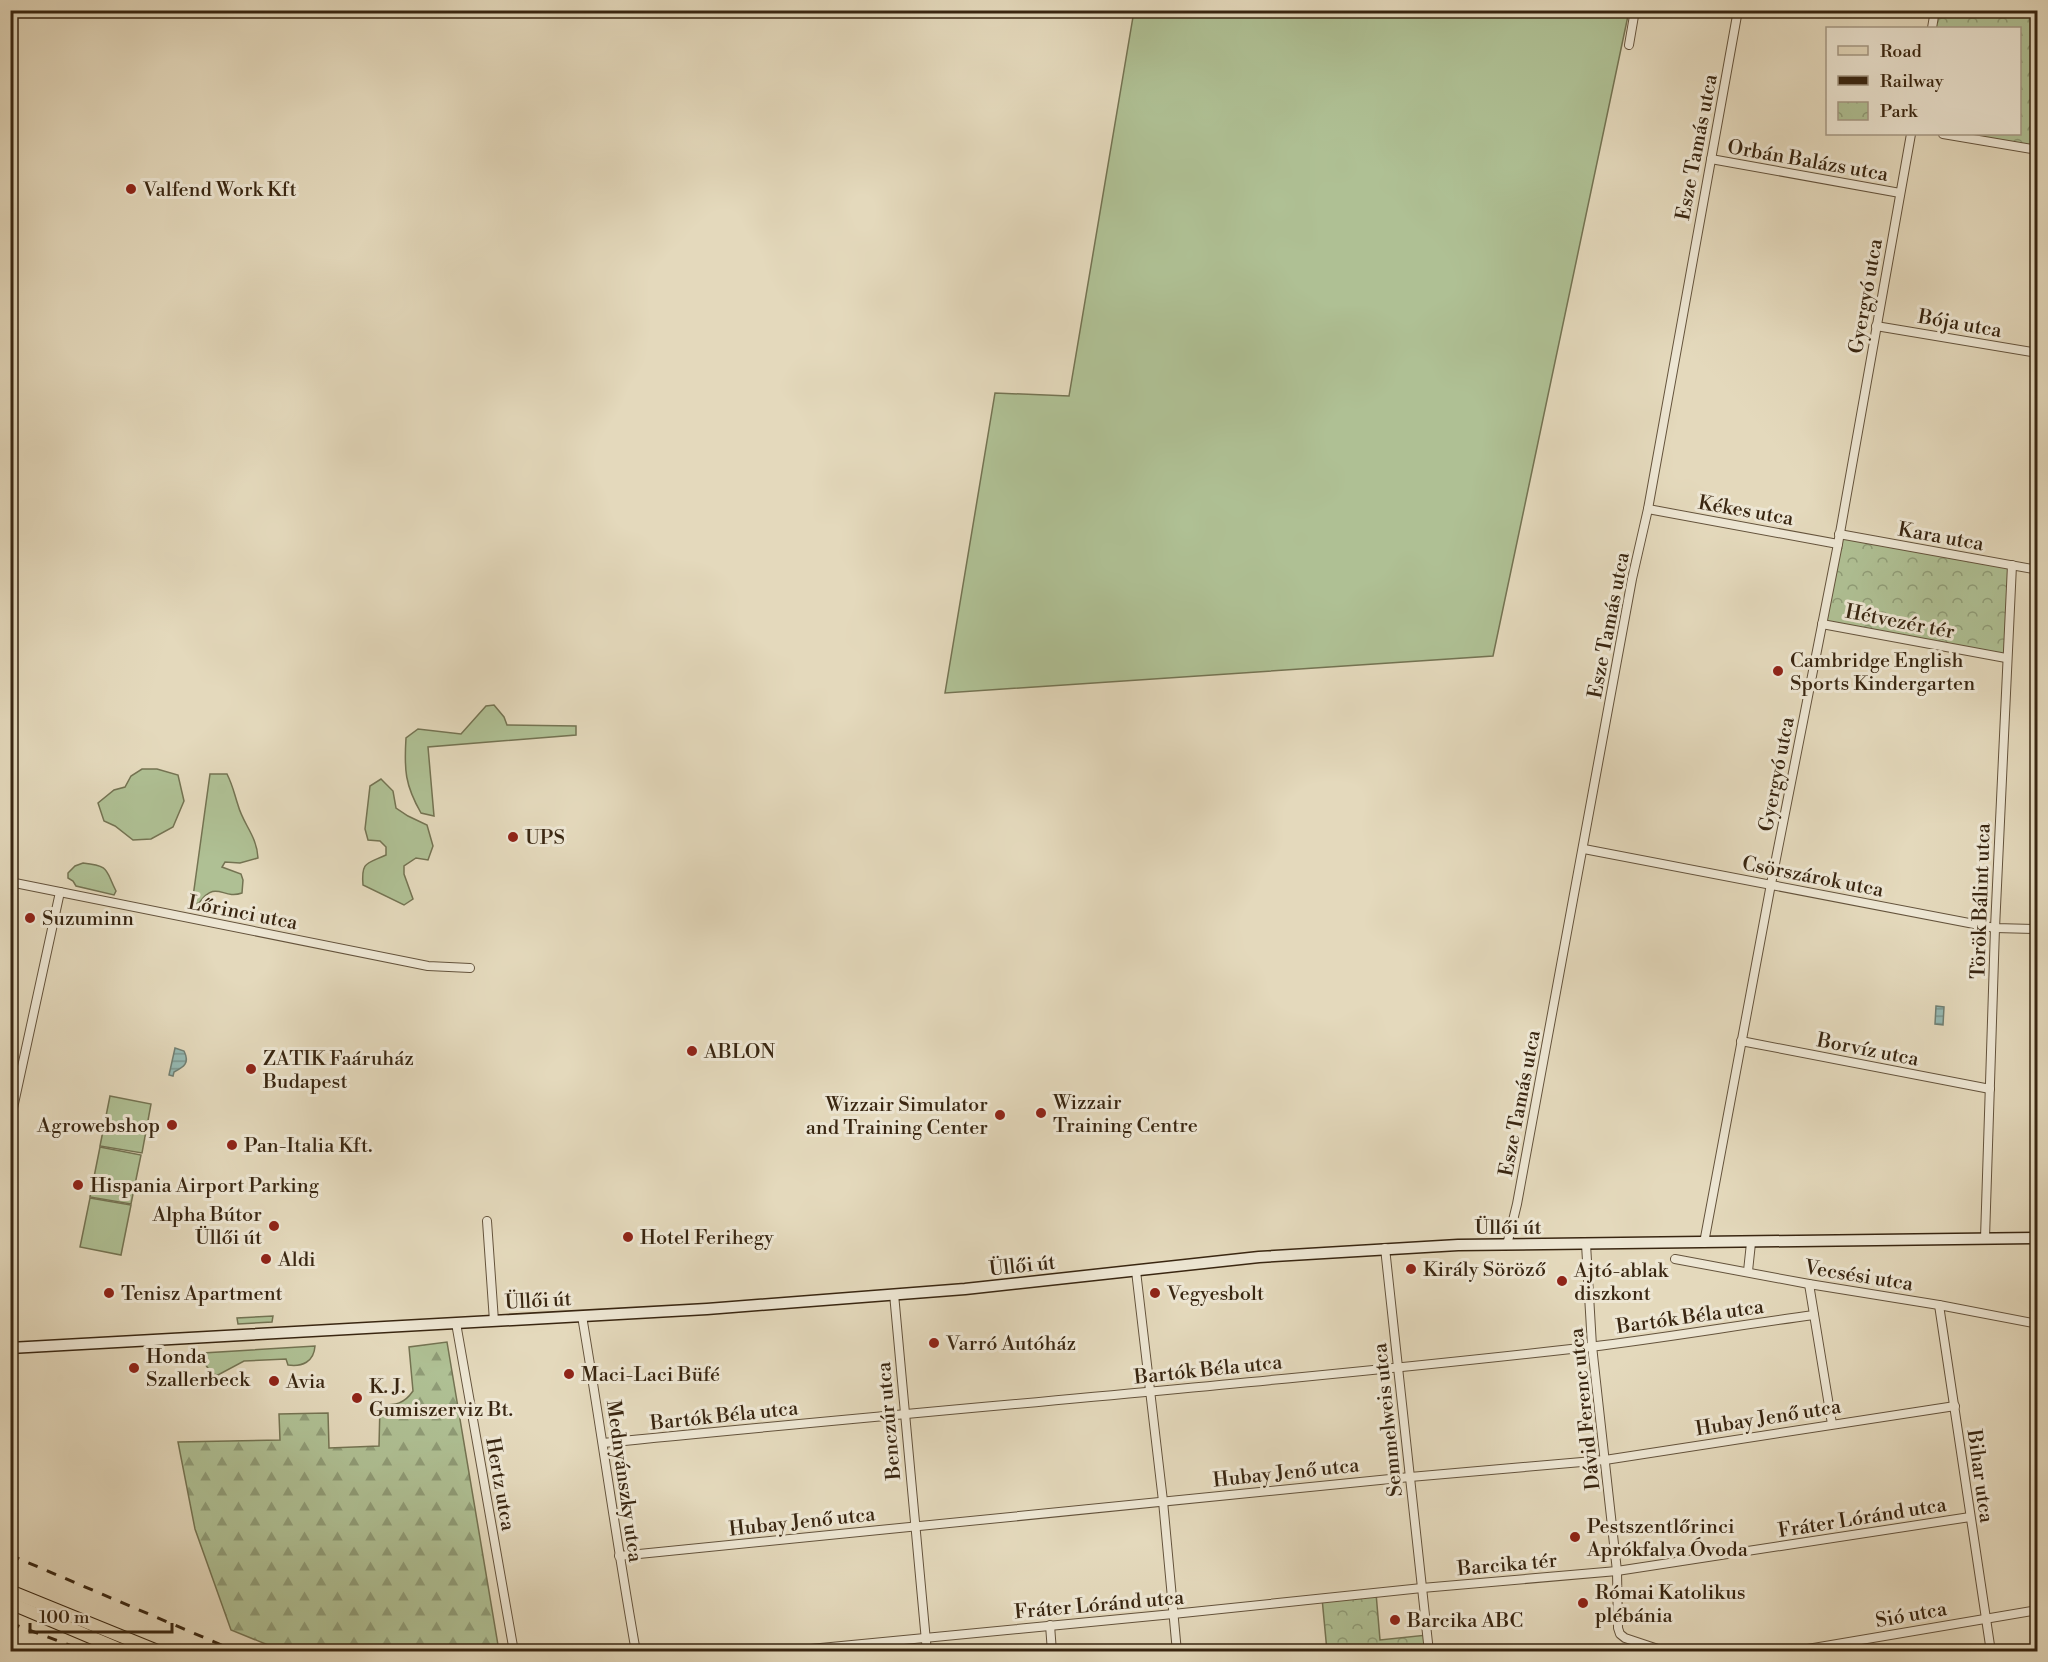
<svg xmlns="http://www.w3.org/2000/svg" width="2048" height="1662" font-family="'Libre Bodoni',serif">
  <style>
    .grass { fill: #afc094; stroke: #747352; stroke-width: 1.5 }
    .forest { fill: url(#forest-firs); stroke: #747352; stroke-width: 1.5 }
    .park { fill: url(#park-crowns); stroke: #747352; stroke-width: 1.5 }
    .water { fill: url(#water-rules); stroke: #707f73; stroke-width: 1.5 }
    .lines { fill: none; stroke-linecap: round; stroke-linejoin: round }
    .street-casing { stroke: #64533c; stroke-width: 10 }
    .secondary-casing { stroke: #392611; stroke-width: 13 }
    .primary-casing { stroke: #392611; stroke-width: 14 }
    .street { stroke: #ede6d3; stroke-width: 8 }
    .secondary { stroke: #ede6d3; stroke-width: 10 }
    .primary { stroke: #e4d9bc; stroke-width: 12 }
    .rail { stroke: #392611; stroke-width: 3; stroke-dasharray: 10 10; stroke-linecap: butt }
    .poi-dot { fill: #8f2418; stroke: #ede6d3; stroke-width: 2 }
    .labels { text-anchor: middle; stroke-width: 6; stroke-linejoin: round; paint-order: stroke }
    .street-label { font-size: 20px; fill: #392611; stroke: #ede6d3 }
    .poi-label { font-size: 20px; fill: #392611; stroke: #ede6d3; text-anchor: start }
  </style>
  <defs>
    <pattern id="forest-firs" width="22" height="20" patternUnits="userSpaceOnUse" patternTransform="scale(1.5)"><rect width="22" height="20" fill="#afc094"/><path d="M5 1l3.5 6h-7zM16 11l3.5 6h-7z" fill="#8f9c77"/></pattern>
    <pattern id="park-crowns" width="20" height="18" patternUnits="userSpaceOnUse" patternTransform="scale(1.5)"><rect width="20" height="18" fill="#afc094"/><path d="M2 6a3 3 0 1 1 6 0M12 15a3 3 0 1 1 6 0" fill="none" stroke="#8f9c77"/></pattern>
    <pattern id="water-rules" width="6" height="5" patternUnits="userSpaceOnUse" patternTransform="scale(1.5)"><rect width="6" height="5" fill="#95bab4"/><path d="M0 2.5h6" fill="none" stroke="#7b9791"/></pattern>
  </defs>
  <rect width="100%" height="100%" fill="#e4d9bc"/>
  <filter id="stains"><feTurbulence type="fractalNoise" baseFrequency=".00333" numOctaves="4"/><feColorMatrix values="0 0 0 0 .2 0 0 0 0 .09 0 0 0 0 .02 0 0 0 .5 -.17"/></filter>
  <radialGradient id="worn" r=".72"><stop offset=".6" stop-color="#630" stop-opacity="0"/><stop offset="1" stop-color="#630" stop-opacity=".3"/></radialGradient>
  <g class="grass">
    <polygon points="1134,11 1629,11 1493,656 945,693 995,393 1069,396"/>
    <path d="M494,705l10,12 3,8 69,1v9l-148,12 6,69 -13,-3c-16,-28 -17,-43 -15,-75l12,-9 43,5 25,-28z"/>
    <polygon points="142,769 157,769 178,775 184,801 173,827 151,839 133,840 115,826 104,821 98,803 114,790 125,787 131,776"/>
    <path d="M210,774h17c6,12 7,19 11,31 5,19 19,31 20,53l-18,5 -15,-1 -3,5 19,7 2,6 -1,13c-20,7 -25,-14 -43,10l-7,1z"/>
    <path d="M381,779l12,12 3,17 12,8 19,9 6,21 -5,14 -12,-2 -12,8v8l9,25 -9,6 -41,-20c-2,-24 4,-21 23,-30v-8l-6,-6 -12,-1 -3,-11 5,-43z"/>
    <path d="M83,863c28,3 22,7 33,28l-2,4 -38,-9 -3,-5 -5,-3v-5l7,-7z"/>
    <polygon points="110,1096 151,1104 142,1153 100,1146"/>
    <polygon points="100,1147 141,1155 131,1204 90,1197"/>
    <polygon points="90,1198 131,1205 121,1255 80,1247"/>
    <polygon points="273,1316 272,1322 238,1324 237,1318"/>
    <path d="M315,1346c-1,16 -13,21 -27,19l-2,-6 -42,2 -26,14 -6,-1 -9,-13v-8z"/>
  </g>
  <path class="forest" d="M447,1342l52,309h-216l-52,-21 -36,-101 -17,-87 102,-2 -1,-26 49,-1 1,35 50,-2 1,-41c16,0 24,-1 33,-14l-4,-44z"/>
  <g class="park">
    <polygon points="1935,11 2037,11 2037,150 1943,134 2020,134 2020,28 1932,28"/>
    <polygon points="1839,534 2012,565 2006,658 1822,624"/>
    <polygon points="1376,1593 1380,1640 1427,1635 1428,1651 1327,1651 1322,1598"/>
  </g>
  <g class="water">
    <polygon points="1936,1006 1944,1007 1943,1025 1935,1024"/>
    <path d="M175,1048l9,3c6,12 0,16 -10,21l-1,4 -4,-1z"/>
  </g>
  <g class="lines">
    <g class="street-casing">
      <g id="street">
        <polyline points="1932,28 1935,10"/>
        <polyline points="1629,45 1635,10"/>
        <polyline points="1943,134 2038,150"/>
        <polyline points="1711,159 1900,193"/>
        <polyline points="1876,326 2038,353"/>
        <polyline points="1648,509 1838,544"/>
        <polyline points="1839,534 2038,570"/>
        <polyline points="1822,624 2006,658"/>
        <polyline points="1584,849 1995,928 2038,929"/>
        <polyline points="10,882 428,966 470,968"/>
        <polyline points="1741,1041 1990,1089"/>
        <polyline points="10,1122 60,892"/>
        <polyline points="487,1221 494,1321"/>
        <polyline points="1985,1238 1995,928 2012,565"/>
        <polyline points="1704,1243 1771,884 1838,544 1911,134"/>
        <polyline points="1586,1244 1592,1346 1617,1571 1618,1628 1620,1634 1625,1638 1667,1652"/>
        <polyline points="1507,1245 1517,1204 1632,579 1648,509 1738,10"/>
        <polyline points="1385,1248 1429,1652"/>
        <polyline points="1675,1259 1809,1284 1939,1305 2038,1324"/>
        <polyline points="1136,1271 1163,1501 1177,1652"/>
        <polyline points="1748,1271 1751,1243"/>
        <polyline points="1809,1284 1832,1424"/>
        <polyline points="894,1294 927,1652"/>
        <polyline points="1939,1305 1991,1652"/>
        <path d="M582,1316c19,112 34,224 54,336"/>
        <polyline points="456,1323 514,1652"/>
        <path d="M603,1443c329,-33 658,-59 986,-96 75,-9 150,-22 225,-32"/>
        <polyline points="619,1556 1410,1477 1605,1460 1955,1406"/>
        <polyline points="1050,1625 1052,1652"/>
        <polyline points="779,1652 1173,1614 1422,1588 1617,1571 1970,1517"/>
        <polyline points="1790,1652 2038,1610"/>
      </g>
    </g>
    <g class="secondary-casing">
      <polyline id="secondary" points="10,1348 707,1309 965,1289 1259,1257 1458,1245 2038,1238"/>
    </g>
    <g class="primary-casing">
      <g id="primary">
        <polyline points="10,1591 160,1652"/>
        <polyline points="10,1603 126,1652"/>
      </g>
    </g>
    <use href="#street" class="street"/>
    <use href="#secondary" class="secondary"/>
    <use href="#primary" class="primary"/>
    <g class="rail">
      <polyline points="10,1555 238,1652"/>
      <polyline points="10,1623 88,1652"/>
    </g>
  </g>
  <g class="poi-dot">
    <circle cx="131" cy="189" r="6"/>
    <circle cx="1778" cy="671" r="6"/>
    <circle cx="513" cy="837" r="6"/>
    <circle cx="30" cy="918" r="6"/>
    <circle cx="692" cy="1051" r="6"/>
    <circle cx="251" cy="1069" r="6"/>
    <circle cx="1041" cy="1113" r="6"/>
    <circle cx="1000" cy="1115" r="6"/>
    <circle cx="172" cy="1125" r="6"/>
    <circle cx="232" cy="1145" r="6"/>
    <circle cx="78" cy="1185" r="6"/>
    <circle cx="274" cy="1226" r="6"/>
    <circle cx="628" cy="1237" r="6"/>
    <circle cx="266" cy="1259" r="6"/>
    <circle cx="1411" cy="1269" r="6"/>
    <circle cx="1562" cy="1281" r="6"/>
    <circle cx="109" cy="1293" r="6"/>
    <circle cx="1155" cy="1293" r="6"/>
    <circle cx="934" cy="1343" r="6"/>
    <circle cx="134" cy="1368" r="6"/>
    <circle cx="569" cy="1374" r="6"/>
    <circle cx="274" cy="1381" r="6"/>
    <circle cx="357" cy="1398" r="6"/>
    <circle cx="1575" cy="1537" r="6"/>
    <circle cx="1583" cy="1603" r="6"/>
    <circle cx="1395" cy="1620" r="6"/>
  </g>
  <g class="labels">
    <g class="street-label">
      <text transform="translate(1696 147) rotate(-79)" y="7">Esze Tamás utca</text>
      <text transform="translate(1808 160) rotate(10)" y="7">Orbán Balázs utca</text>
      <text transform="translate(1865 296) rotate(-80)" y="7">Gyergyó utca</text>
      <text transform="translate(1960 323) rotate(10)" y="7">Bója utca</text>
      <text transform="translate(1746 510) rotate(10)" y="7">Kékes utca</text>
      <text transform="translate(1941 536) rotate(10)" y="7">Kara utca</text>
      <text transform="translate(1900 621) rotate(11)" y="7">Hétvezér tér</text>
      <text transform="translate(1608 625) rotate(-79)" y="7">Esze Tamás utca</text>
      <text transform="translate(1776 774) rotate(-79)" y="7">Gyergyó utca</text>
      <text transform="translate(1813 876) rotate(11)" y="7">Csörszárok utca</text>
      <text transform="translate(1980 901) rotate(-88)" y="7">Török Bálint utca</text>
      <text transform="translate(243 912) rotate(11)" y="7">Lőrinci utca</text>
      <text transform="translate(1868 1049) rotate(11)" y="7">Borvíz utca</text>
      <text transform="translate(1519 1103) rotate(-79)" y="7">Esze Tamás utca</text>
      <text x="1508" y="1234">Üllői út</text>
      <text transform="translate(1022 1265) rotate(-6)" y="7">Üllői út</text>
      <text transform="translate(1859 1275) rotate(9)" y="7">Vecsési utca</text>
      <text transform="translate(538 1300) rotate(-3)" y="7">Üllői út</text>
      <text transform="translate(1690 1316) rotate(-8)" y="7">Bartók Béla utca</text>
      <text transform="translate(1208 1369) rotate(-6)" y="7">Bartók Béla utca</text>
      <text transform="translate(1584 1409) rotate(-96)" y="7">Dávid Ferenc utca</text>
      <text transform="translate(724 1415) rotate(-6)" y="7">Bartók Béla utca</text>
      <text transform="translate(1768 1417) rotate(-9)" y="7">Hubay Jenő utca</text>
      <text transform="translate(1387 1420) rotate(-96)" y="7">Semmelweis utca</text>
      <text transform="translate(888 1421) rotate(-95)" y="7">Benczúr utca</text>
      <text transform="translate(1286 1472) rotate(-6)" y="7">Hubay Jenő utca</text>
      <text transform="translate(1981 1476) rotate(82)" y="7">Bihar utca</text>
      <text transform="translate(625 1481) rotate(82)" y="7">Mednyánszky utca</text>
      <text transform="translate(501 1484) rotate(80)" y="7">Hertz utca</text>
      <text transform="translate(1862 1517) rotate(-9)" y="7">Fráter Lóránd utca</text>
      <text transform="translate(802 1521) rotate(-6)" y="7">Hubay Jenő utca</text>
      <text transform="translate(1507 1564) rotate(-5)" y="7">Barcika tér</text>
      <text transform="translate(1099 1604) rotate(-5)" y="7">Fráter Lóránd utca</text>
      <text transform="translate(1911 1614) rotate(-10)" y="7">Sió utca</text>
    </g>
    <g class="poi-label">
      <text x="143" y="196">Valfend Work Kft</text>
      <text x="1790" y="667">Cambridge English<tspan x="1790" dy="23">Sports Kindergarten</tspan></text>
      <text x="525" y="844">UPS</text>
      <text x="42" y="925">Suzuminn</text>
      <text x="704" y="1058">ABLON</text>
      <text x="263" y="1065">ZATIK Faáruház<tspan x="263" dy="23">Budapest</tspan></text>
      <text x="1053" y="1109">Wizzair<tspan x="1053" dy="23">Training Centre</tspan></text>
      <text x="988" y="1111" text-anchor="end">Wizzair Simulator<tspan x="988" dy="23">and Training Center</tspan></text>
      <text x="160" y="1132" text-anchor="end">Agrowebshop</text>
      <text x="244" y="1152">Pan-Italia Kft.</text>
      <text x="90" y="1192">Hispania Airport Parking</text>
      <text x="262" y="1221" text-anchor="end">Alpha Bútor<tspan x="262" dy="23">Üllői út</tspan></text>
      <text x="640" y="1244">Hotel Ferihegy</text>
      <text x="278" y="1266">Aldi</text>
      <text x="1423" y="1276">Király Söröző</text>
      <text x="1574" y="1277">Ajtó-ablak<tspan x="1574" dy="23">diszkont</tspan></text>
      <text x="121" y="1300">Tenisz Apartment</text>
      <text x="1167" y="1300">Vegyesbolt</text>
      <text x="946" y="1350">Varró Autóház</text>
      <text x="146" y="1363">Honda<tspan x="146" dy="23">Szallerbeck</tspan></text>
      <text x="581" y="1381">Maci-Laci Büfé</text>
      <text x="286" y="1388">Avia</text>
      <text x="369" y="1393">K. J.<tspan x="369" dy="23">Gumiszerviz Bt.</tspan></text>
      <text x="1587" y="1533">Pestszentlőrinci<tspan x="1587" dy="23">Aprókfalva Óvoda</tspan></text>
      <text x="1595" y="1599">Római Katolikus<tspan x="1595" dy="23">plébánia</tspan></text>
      <text x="1407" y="1627">Barcika ABC</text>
    </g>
  </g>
  <rect width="2048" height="1662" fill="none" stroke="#e4d9bc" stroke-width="36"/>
  <rect x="12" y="12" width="2024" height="1638" fill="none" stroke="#392611" stroke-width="3"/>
  <rect x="18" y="18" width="2012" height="1626" fill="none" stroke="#392611" stroke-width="1.5"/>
  <rect x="1826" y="27" width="195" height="108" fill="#ede6d3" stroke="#a59985" stroke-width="1.5"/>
  <rect x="1838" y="46" width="30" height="9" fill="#e4d9bc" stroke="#a59985" stroke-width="1.5"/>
  <text x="1880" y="57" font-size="18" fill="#392611">Road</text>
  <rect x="1838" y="76" width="30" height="9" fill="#392611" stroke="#a59985" stroke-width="1.5"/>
  <text x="1880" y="87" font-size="18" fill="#392611">Railway</text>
  <rect x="1838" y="102" width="30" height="18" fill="url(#park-crowns)" stroke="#a59985" stroke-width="1.5"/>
  <text x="1880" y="117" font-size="18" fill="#392611">Park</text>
  <path d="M30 1623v9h142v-9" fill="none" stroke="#392611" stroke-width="3"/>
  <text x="39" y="1623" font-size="18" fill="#392611" stroke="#ede6d3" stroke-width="4.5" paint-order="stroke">100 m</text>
  <rect width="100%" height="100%" filter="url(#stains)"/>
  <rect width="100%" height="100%" fill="url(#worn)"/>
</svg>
